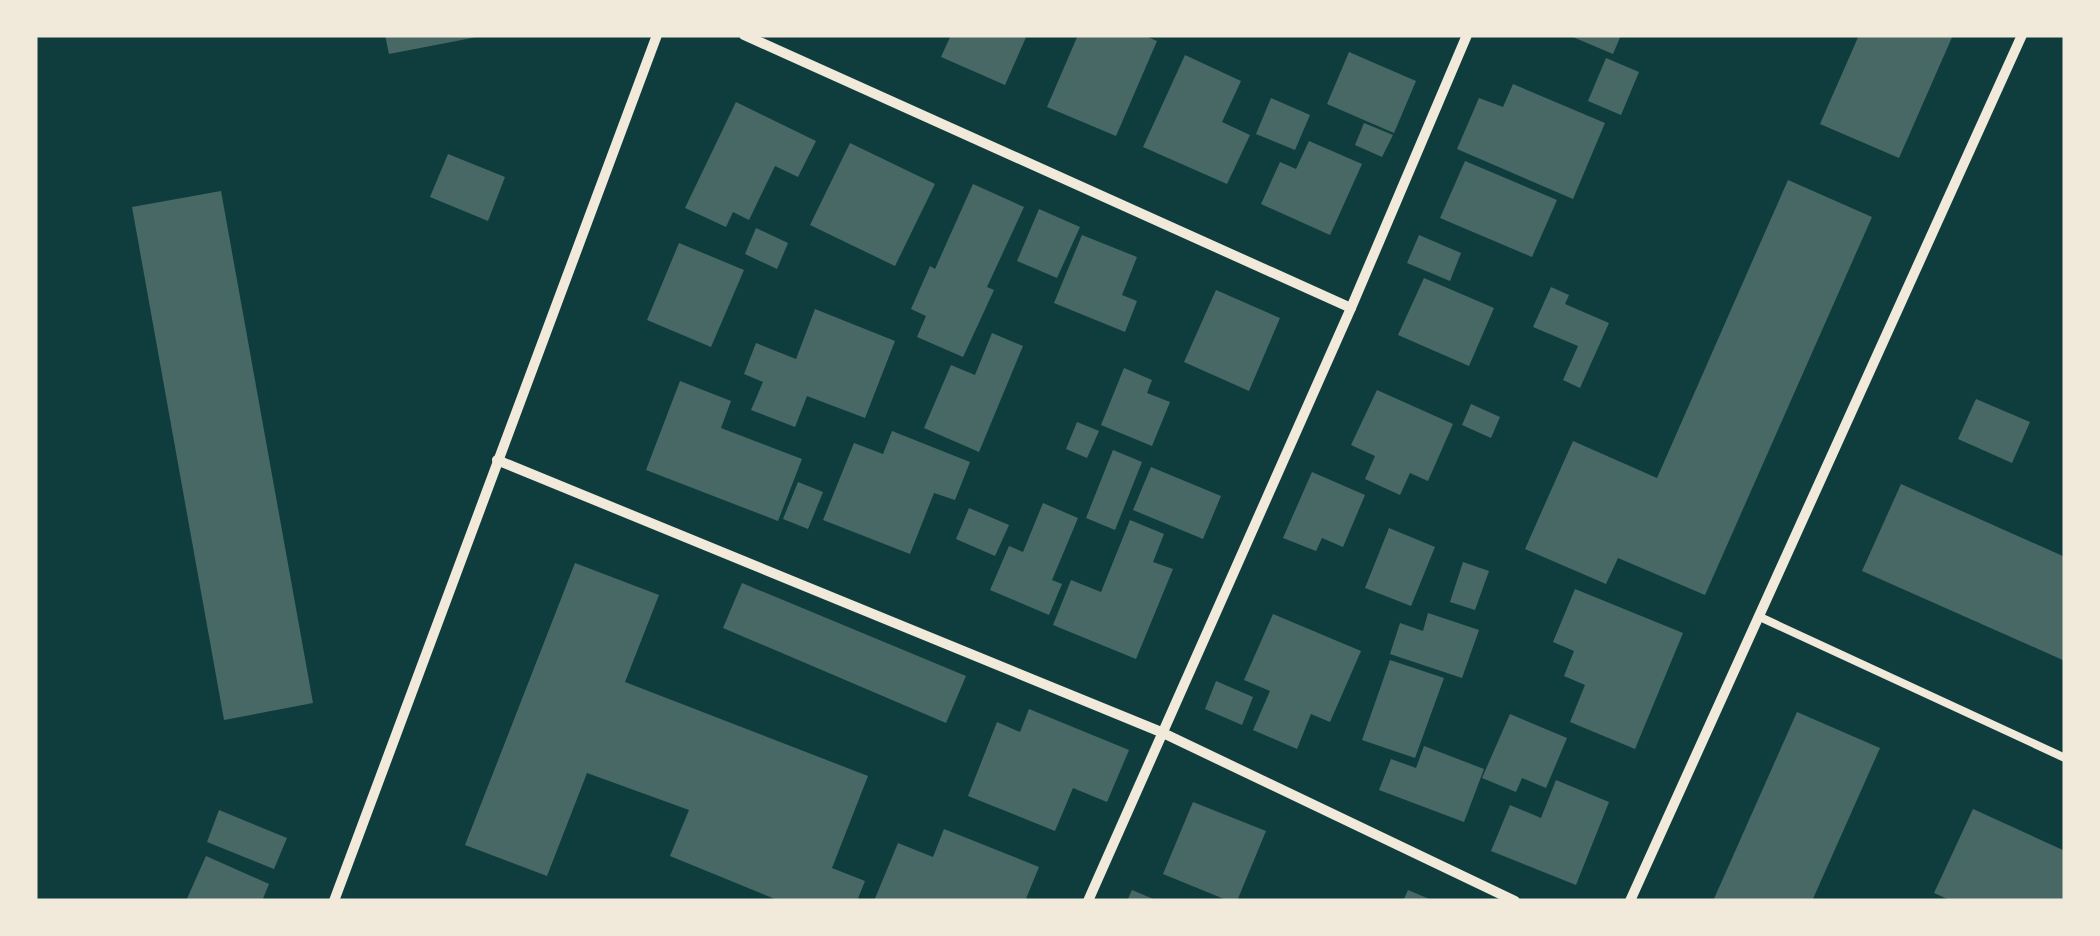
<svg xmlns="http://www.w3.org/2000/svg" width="2100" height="936" font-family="'IBM Plex Sans',sans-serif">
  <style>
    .building { fill: #486865 }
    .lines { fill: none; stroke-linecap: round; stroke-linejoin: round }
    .service { stroke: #f1e9da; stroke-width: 8 }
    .minor { stroke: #f1e9da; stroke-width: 10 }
  </style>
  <rect width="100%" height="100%" fill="#0f3d3e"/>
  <g class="building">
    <polygon points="385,35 477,35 477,37 389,54"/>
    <polygon points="951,35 1027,35 1005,85 941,57"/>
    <polygon points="1078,35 1143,35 1157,41 1116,136 1047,107"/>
    <polygon points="1568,35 1621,35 1613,54"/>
    <polygon points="1859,35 1953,35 1899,158 1820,124"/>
    <polygon points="1349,52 1416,81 1394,133 1327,104"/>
    <polygon points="1185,55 1241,81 1222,122 1250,135 1227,184 1143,147"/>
    <polygon points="1606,58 1639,72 1621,115 1588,101"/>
    <polygon points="1513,84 1605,123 1573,199 1457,149 1479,98 1503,107"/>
    <polygon points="1271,98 1310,115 1295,150 1256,134"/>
    <polygon points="736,102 816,141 798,177 775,166 749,220 733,212 726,227 685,208"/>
    <polygon points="1364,123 1393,135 1382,157 1355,145"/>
    <polygon points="1309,141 1362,164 1330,235 1261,204 1280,162 1296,169"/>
    <polygon points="850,143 935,184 895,266 810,225"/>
    <polygon points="448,154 505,177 488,221 430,197"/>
    <polygon points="1465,161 1557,200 1532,257 1440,218"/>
    <polygon points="1788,180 1872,217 1705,595 1618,558 1606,584 1525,549 1573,441 1657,478"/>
    <polygon points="973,184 1024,207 987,287 994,290 963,357 917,337 926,316 911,309 930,266 935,269"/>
    <polygon points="221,191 313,703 224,720 132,207"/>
    <polygon points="1039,209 1080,227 1057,278 1017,261"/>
    <polygon points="756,228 788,243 777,269 745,254"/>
    <polygon points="1082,235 1137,257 1122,295 1137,301 1125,332 1054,303"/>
    <polygon points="1419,235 1461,253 1450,281 1407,263"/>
    <polygon points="679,243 744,270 711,347 647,320"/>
    <polygon points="1424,278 1494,308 1469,366 1398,335"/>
    <polygon points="1551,287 1569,295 1565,304 1609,323 1580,388 1563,380 1578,346 1533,327"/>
    <polygon points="1216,290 1280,318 1249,391 1184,362"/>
    <polygon points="815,309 895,341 865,418 807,396 795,427 751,410 763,382 744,374 756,343 796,359"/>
    <polygon points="992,333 1023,346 979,452 924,428 951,365 975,375"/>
    <polygon points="1124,368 1152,380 1147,393 1170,402 1152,446 1101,425"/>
    <polygon points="680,381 731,401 721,428 802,459 778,521 646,470"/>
    <polygon points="1377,390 1453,424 1428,481 1410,473 1400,495 1365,479 1375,456 1351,445"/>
    <polygon points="1976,399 2030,422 2012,463 1958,439"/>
    <polygon points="1471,404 1500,417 1491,438 1462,425"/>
    <polygon points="1077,422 1099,431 1087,458 1066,449"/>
    <polygon points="892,431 970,462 955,500 934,493 910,554 823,520 854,443 883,454"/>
    <polygon points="1113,450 1142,462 1115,530 1086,518"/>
    <polygon points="1151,467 1221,496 1203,539 1133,510"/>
    <polygon points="1312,472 1365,495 1343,547 1322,538 1316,551 1283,538"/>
    <polygon points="798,482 823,492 808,529 783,519"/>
    <polygon points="1901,484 2065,557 2065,661 1862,571"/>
    <polygon points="1043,503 1078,518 1052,580 1062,584 1049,615 990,590 1009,546 1023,552"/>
    <polygon points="969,508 1009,525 995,556 956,539"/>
    <polygon points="1130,520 1164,534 1153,562 1173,569 1136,659 1053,625 1071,580 1101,592"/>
    <polygon points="1389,528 1435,547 1411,606 1365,588"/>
    <polygon points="1463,562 1489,571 1475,610 1450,602"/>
    <polygon points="575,563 659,595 625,682 868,776 832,868 865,881 857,901 780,901 670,856 689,810 587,773 547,876 465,845"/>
    <polygon points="742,583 966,676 946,723 723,628"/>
    <polygon points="1575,589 1683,633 1635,749 1570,722 1585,685 1564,676 1574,651 1553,642"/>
    <polygon points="1428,613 1479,630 1462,678 1390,654 1400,623 1423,631"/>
    <polygon points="1273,614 1361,651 1330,722 1311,714 1297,749 1253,730 1270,691 1244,680"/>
    <polygon points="1390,660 1444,678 1415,758 1362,740"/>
    <polygon points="1216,681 1253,697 1242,725 1205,709"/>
    <polygon points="1029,709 1129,750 1107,802 1073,788 1055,831 968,796 997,722 1020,732"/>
    <polygon points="1797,712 1880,748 1812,901 1713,901"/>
    <polygon points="1510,714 1567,738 1546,788 1522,778 1516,792 1482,778"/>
    <polygon points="1424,746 1484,769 1464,822 1379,790 1391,759 1416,768"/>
    <polygon points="1556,780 1609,802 1576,885 1491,851 1510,805 1541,818"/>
    <polygon points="1193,802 1266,831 1237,901 1229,901 1163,874"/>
    <polygon points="1973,809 2065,851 2065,901 1952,901 1934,893"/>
    <polygon points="219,810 287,838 274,869 207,842"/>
    <polygon points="944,829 1039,867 1025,901 874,901 898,843 933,857"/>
    <polygon points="206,856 269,884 262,901 186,901"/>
    <polygon points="1132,890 1158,901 1127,901"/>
    <polygon points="1408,890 1434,901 1403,901"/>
  </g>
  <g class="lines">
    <polyline class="service" points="1760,617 2065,758"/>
    <g class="minor">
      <polyline points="744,35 1351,308"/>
      <polyline points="497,460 1161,732 1515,901"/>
      <polyline points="334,901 657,35"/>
      <polyline points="1088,901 1351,308 1467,35"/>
      <polyline points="1630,901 2022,35"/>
    </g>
  </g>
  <rect width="2100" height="936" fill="none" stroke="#f1e9da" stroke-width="75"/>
</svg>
